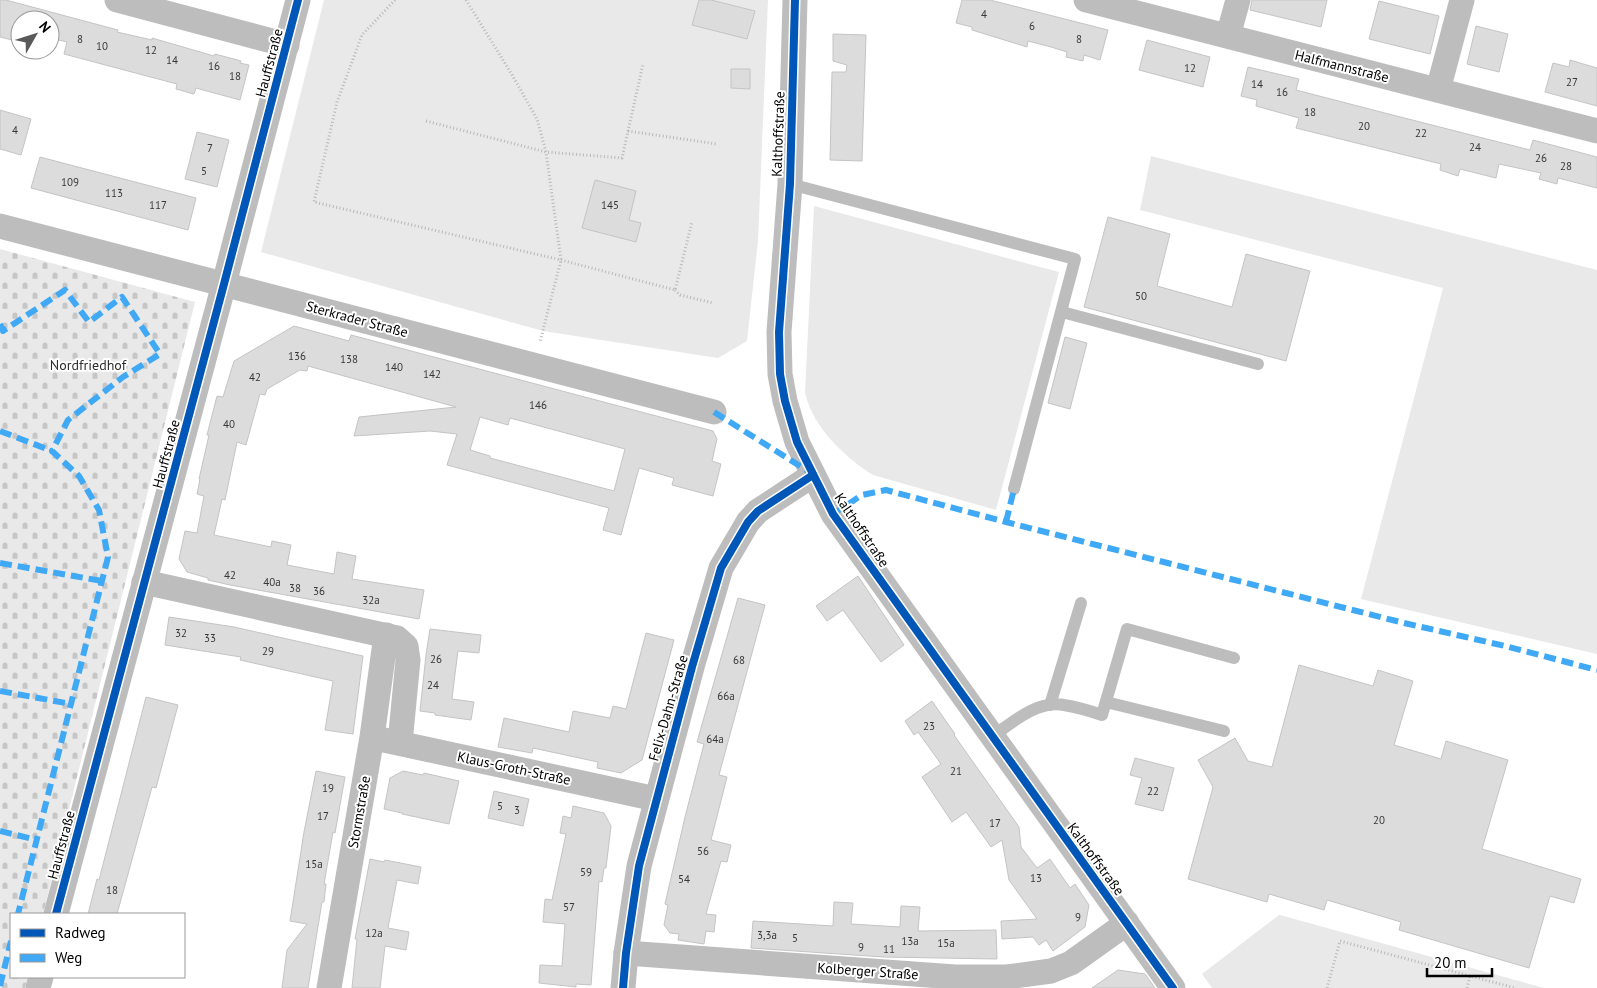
<svg xmlns="http://www.w3.org/2000/svg" width="1597" height="988" font-family="'PT Sans',sans-serif">
  <style>
    .green { fill: #e9e9e9 }
    .cemetery { fill: url(#cemetery-stones) }
    .building { fill: #dcdcdc; stroke: #c4c4c4; fill-rule: evenodd }
    .lines { fill: none; stroke-linecap: round; stroke-linejoin: round }
    .path { stroke: #b8b8b8; stroke-width: 3; stroke-dasharray: 1 2.5; stroke-linecap: butt }
    .service { stroke: #bdbdbd; stroke-width: 12 }
    .minor { stroke: #bdbdbd; stroke-width: 25 }
    .quiet { stroke: #3fa9f5; stroke-width: 6; stroke-dasharray: 12 6; stroke-linecap: butt }
    .cycleway-casing { stroke: #fff; stroke-width: 11 }
    .cycleway { stroke: #0057b8; stroke-width: 8 }
    .labels { text-anchor: middle; stroke-width: 4; stroke-linejoin: round; paint-order: stroke }
    .number-label { font-size: 11px; fill: #373737 }
    .street-label { font-size: 14px; fill: #000; stroke: #fff }
    .park-label { font-size: 14px; fill: #2e2e2e; stroke: #fff }
  </style>
  <defs>
    <pattern id="cemetery-stones" width="16" height="16" patternUnits="userSpaceOnUse" patternTransform="scale(1.25)"><rect width="16" height="16" fill="#e9e9e9"/><path d="M2 7V4a2 2 0 0 1 4 0v3zM10 15v-3a2 2 0 0 1 4 0v3z" fill="#c6c6c6"/></pattern>
  </defs>
  <rect width="100%" height="100%" fill="#fff"/>
  <g class="green">
    <polygon points="324,0 768,0 758,241 747,341 718,358 543,331 261,252"/>
    <polygon points="1151,156 1597,270 1597,654 1361,599 1443,288 1140,210"/>
    <path d="M814,206l245,66 -63,238 -123,-35c-29,-18 -60,-48 -68,-82z"/>
    <polygon points="1279,915 1280,915 1544,988 1212,988 1202,974"/>
  </g>
  <polygon class="cemetery" points="0,249 195,302 43,914 11,914 11,977 28,977 25,988 0,988"/>
  <g class="building">
    <polygon points="0,0 6,0 118,30 117,32 152,40 152,38 214,56 215,54 241,61 240,63 249,65 240,100 196,88 194,94 176,89 177,84 64,54 67,42 50,38 50,20 20,20 20,42 0,37"/>
    <polygon points="699,0 711,0 755,11 747,39 692,25"/>
    <polygon points="962,0 990,0 1108,30 1100,60 1084,55 1083,61 1066,57 1067,52 1051,47 1028,41 1027,47 972,30 972,27 956,23"/>
    <polygon points="1252,0 1327,0 1321,27 1250,10"/>
    <polygon points="1379,1 1439,16 1430,54 1369,39"/>
    <polygon points="1476,26 1508,34 1499,72 1467,64"/>
    <polygon points="833,34 866,35 862,161 830,160 832,72 846,72 847,65 833,61"/>
    <polygon points="1147,40 1210,57 1203,87 1139,70"/>
    <polygon points="1570,60 1597,68 1597,106 1545,92 1553,63 1569,67"/>
    <polygon points="1248,67 1299,79 1296,90 1377,111 1530,150 1533,140 1597,157 1597,188 1558,178 1557,184 1539,179 1541,173 1499,164 1496,178 1460,169 1458,176 1440,170 1441,164 1296,128 1299,118 1256,106 1257,100 1241,96"/>
    <polygon points="731,69 750,69 750,89 731,88"/>
    <polygon points="0,110 31,119 21,155 0,149"/>
    <polygon points="197,132 229,140 217,187 185,179"/>
    <polygon points="40,157 196,198 188,230 31,188"/>
    <polygon points="595,180 636,191 629,220 641,223 636,242 582,228"/>
    <polygon points="1108,217 1170,234 1157,286 1232,307 1246,254 1310,271 1286,361 1084,307"/>
    <path d="M294,326l55,15 2,-6 362,96 4,8 -5,22 9,3 -8,32 -41,-11 2,-7 -35,-10 -18,67 -18,-5 6,-22 -162,-43 10,-31 -27,-3 -76,5 5,-19 97,-10 -148,-41 -1,5 -7,-1 -33,19 -2,6 -5,-1 -14,51 -9,-3 -12,58 -3,-1 -8,36 57,12 1,-6 19,4 -4,20 47,9 3,-22 19,4 -4,23 72,11 -5,29 -189,-34 -22,-5v-2l-21,-6 -8,-13 6,-28 12,2 7,-37 -7,-2 3,-15h-1l10,-44h-2l10,-39 6,1 11,-36zM480,417l28,8 2,-7 115,31 -11,42 -124,-33v-2l-20,-6z"/>
    <polygon points="1065,337 1087,343 1070,409 1048,403"/>
    <polygon points="858,576 904,645 881,662 843,610 827,621 816,606"/>
    <polygon points="738,598 765,605 719,775 727,777 711,840 731,845 727,862 721,861 706,914 716,915 714,932 706,931 704,944 678,940 679,934 670,933 664,925 668,905 665,904 685,817 704,744 697,742"/>
    <polygon points="169,617 234,627 363,656 353,734 325,730 333,681 240,660 241,657 165,645"/>
    <polygon points="430,629 481,635 479,653 458,651 455,674 452,699 474,702 471,720 435,715 435,713 420,711 426,655"/>
    <polygon points="646,633 674,640 642,760 621,773 597,768 598,762 533,748 532,753 498,747 504,718 569,732 573,711 610,718 613,706 626,709"/>
    <polygon points="1299,665 1373,686 1378,670 1413,681 1394,745 1441,759 1446,741 1508,760 1482,849 1581,879 1574,903 1550,896 1529,968 1399,930 1401,922 1327,900 1324,910 1269,894 1267,902 1188,879 1213,787 1198,760 1235,738 1248,761 1272,767"/>
    <polygon points="146,697 178,705 156,788 152,787 117,914 88,914 97,879 99,880"/>
    <polygon points="932,701 955,734 954,735 1019,827 1021,847 1037,868 1050,859 1070,888 1075,884 1089,905 1085,927 1053,951 1046,940 1039,945 1033,937 1002,939 1001,921 1037,919 1009,880 1002,840 991,847 966,812 952,822 922,777 941,764 918,732 914,735 905,721"/>
    <polygon points="1135,758 1174,768 1163,811 1135,804 1142,778 1130,775"/>
    <polygon points="316,771 345,777 335,833 333,832 324,884 326,884 324,902 322,902 308,988 282,988 287,950 307,924 290,921 304,832"/>
    <polygon points="403,771 423,775 424,773 459,781 449,824 402,814 402,813 384,809 390,778"/>
    <polygon points="494,791 529,799 523,826 488,818"/>
    <polygon points="573,806 604,813 611,826 606,868 604,868 602,882 599,881 591,985 576,984 576,987 539,983 540,965 562,966 565,924 543,922 545,899 552,900 566,834 560,833 563,816 571,818"/>
    <polygon points="370,859 384,862 385,860 421,867 418,884 397,880 388,928 409,932 406,950 385,946 380,988 352,988 357,939 355,939"/>
    <polygon points="834,902 853,903 851,924 900,927 901,906 920,907 918,931 996,930 997,959 883,957 751,948 753,921 833,926"/>
    <polygon points="1118,970 1145,974 1155,988 1092,988"/>
  </g>
  <g class="lines">
    <g class="path">
      <polyline points="395,0 362,35 337,102 314,202 561,260 675,290 692,222"/>
      <polyline points="466,0 511,73 537,119 546,152 561,260 540,342"/>
      <polyline points="426,121 546,152 622,158 643,64"/>
      <polyline points="628,131 717,144"/>
      <polyline points="675,290 680,295 713,303"/>
      <polyline points="1327,988 1340,941 1515,988"/>
      <polyline points="1467,988 1470,976"/>
    </g>
    <g class="service">
      <polyline points="790,184 1075,259 1014,489"/>
      <polyline points="1062,312 1258,364"/>
      <polyline points="1106,702 1224,731"/>
      <polyline points="1050,705 1081,603"/>
      <path d="M993,736c20,-14 44,-36 71,-31 13,2 26,6 38,10l25,-86 107,29"/>
    </g>
    <g class="minor">
      <polyline points="117,0 287,45"/>
      <polyline points="795,0 790,184 779,332 780,374 785,401 797,442 833,514 1173,988"/>
      <polyline points="1086,0 1597,131"/>
      <polyline points="1228,36 1238,0"/>
      <polyline points="1438,90 1462,0"/>
      <polyline points="0,226 714,412"/>
      <polyline points="144,582 397,638 406,646 408,660 400,743"/>
      <polyline points="384,740 656,799"/>
      <polyline points="56,914 224,284 298,0"/>
      <polyline points="626,953 955,977 1007,977 1051,971 1071,963 1127,923"/>
      <polyline points="38,988 41,977"/>
      <polyline points="329,988 372,737 386,635"/>
      <polyline points="623,988 626,953 639,866 692,667 721,568 748,522 758,511 813,475"/>
    </g>
    <g class="quiet">
      <polyline points="0,324 3,331 65,290 89,322 122,297 160,354 123,377 68,420 52,451 79,476 99,510 108,557 18,914"/>
      <polyline points="714,412 811,473"/>
      <polyline points="0,431 52,451"/>
      <polyline points="833,514 862,495 886,490 1006,522 1404,623 1505,646 1597,670"/>
      <polyline points="1006,522 1014,489"/>
      <polyline points="0,563 102,581"/>
      <polyline points="0,691 71,704"/>
      <polyline points="0,831 37,840"/>
      <polyline points="0,986 11,941"/>
    </g>
    <g class="cycleway-casing">
      <g id="cycleway">
        <polyline points="795,0 790,184 779,332 780,374 785,401 797,442 833,514 1173,988"/>
        <polyline points="56,914 224,284 298,0"/>
        <polyline points="623,988 626,953 639,866 692,667 721,568 748,522 758,511 813,475"/>
      </g>
    </g>
    <use href="#cycleway" class="cycleway"/>
  </g>
  <g class="labels">
    <g class="number-label">
      <text x="984" y="18">4</text>
      <text x="1032" y="30">6</text>
      <text x="80" y="43">8</text>
      <text x="1079" y="43">8</text>
      <text x="102" y="50">10</text>
      <text x="151" y="54">12</text>
      <text x="172" y="64">14</text>
      <text x="214" y="70">16</text>
      <text x="1190" y="72">12</text>
      <text x="235" y="80">18</text>
      <text x="1572" y="86">27</text>
      <text x="1257" y="88">14</text>
      <text x="1282" y="96">16</text>
      <text x="1310" y="116">18</text>
      <text x="1364" y="130">20</text>
      <text x="15" y="134">4</text>
      <text x="1421" y="137">22</text>
      <text x="1475" y="151">24</text>
      <text x="210" y="152">7</text>
      <text x="1541" y="162">26</text>
      <text x="1566" y="170">28</text>
      <text x="204" y="175">5</text>
      <text x="70" y="186">109</text>
      <text x="114" y="197">113</text>
      <text x="158" y="209">117</text>
      <text x="610" y="209">145</text>
      <text x="1141" y="300">50</text>
      <text x="297" y="360">136</text>
      <text x="349" y="363">138</text>
      <text x="394" y="371">140</text>
      <text x="432" y="378">142</text>
      <text x="255" y="381">42</text>
      <text x="538" y="409">146</text>
      <text x="229" y="428">40</text>
      <text x="230" y="579">42</text>
      <text x="272" y="586">40a</text>
      <text x="295" y="592">38</text>
      <text x="319" y="595">36</text>
      <text x="371" y="604">32a</text>
      <text x="181" y="637">32</text>
      <text x="210" y="642">33</text>
      <text x="268" y="655">29</text>
      <text x="436" y="663">26</text>
      <text x="739" y="664">68</text>
      <text x="433" y="689">24</text>
      <text x="726" y="700">66a</text>
      <text x="929" y="730">23</text>
      <text x="715" y="743">64a</text>
      <text x="956" y="775">21</text>
      <text x="328" y="792">19</text>
      <text x="1153" y="795">22</text>
      <text x="500" y="810">5</text>
      <text x="517" y="814">3</text>
      <text x="323" y="820">17</text>
      <text x="1379" y="824">20</text>
      <text x="995" y="827">17</text>
      <text x="703" y="855">56</text>
      <text x="314" y="868">15a</text>
      <text x="586" y="876">59</text>
      <text x="1036" y="882">13</text>
      <text x="684" y="883">54</text>
      <text x="112" y="894">18</text>
      <text x="569" y="911">57</text>
      <text x="1078" y="921">9</text>
      <text x="374" y="937">12a</text>
      <text x="767" y="939">3,3a</text>
      <text x="795" y="942">5</text>
      <text x="910" y="945">13a</text>
      <text x="946" y="947">15a</text>
      <text x="861" y="951">9</text>
      <text x="889" y="953">11</text>
    </g>
    <g class="street-label">
      <text transform="translate(269 63) rotate(-75)" y="5">Hauffstraße</text>
      <text transform="translate(1342 66) rotate(14)" y="5">Halfmannstraße</text>
      <text transform="translate(778 134) rotate(-88)" y="5">Kalthoffstraße</text>
      <text transform="translate(357 319) rotate(15)" y="5">Sterkrader Straße</text>
      <text transform="translate(166 454) rotate(-75)" y="5">Hauffstraße</text>
      <text transform="translate(862 530) rotate(56)" y="5">Kalthoffstraße</text>
      <text transform="translate(668 708) rotate(-74)" y="5">Felix-Dahn-Straße</text>
      <text transform="translate(514 768) rotate(12)" y="5">Klaus-Groth-Straße</text>
      <text transform="translate(359 812) rotate(-80)" y="5">Stormstraße</text>
      <text transform="translate(61 845) rotate(-75)" y="5">Hauffstraße</text>
      <text transform="translate(1096 859) rotate(54)" y="5">Kalthoffstraße</text>
      <text transform="translate(868 971) rotate(4)" y="5">Kolberger Straße</text>
    </g>
    <g class="park-label">
      <text x="88" y="370">Nordfriedhof</text>
    </g>
  </g>
  <rect x="10" y="913" width="175" height="65" fill="#ffffff" stroke="#999999"/>
  <rect x="20" y="929" width="25" height="8" fill="#0057b8" stroke="#999999"/>
  <text x="55" y="938" font-size="15" fill="#000000">Radweg</text>
  <rect x="20" y="954" width="25" height="8" fill="#3fa9f5" stroke="#999999"/>
  <text x="55" y="963" font-size="15" fill="#000000">Weg</text>
  <g transform="translate(35 35) rotate(51)"><circle r="24" fill="#ffffff" stroke="#999999"/>
  <path d="M0-4L9 19L0 12L-9 19Z" fill="#595959"/>
  <text y="-8" font-size="14" font-weight="bold" text-anchor="middle" fill="#000000">N</text>
  </g>
  <path d="M1427 968v8h65v-8" fill="none" stroke="#000000" stroke-width="2.5"/>
  <text x="1434" y="968" font-size="15" fill="#000000" stroke="#ffffff" stroke-width="4" paint-order="stroke">20 m</text>
</svg>
